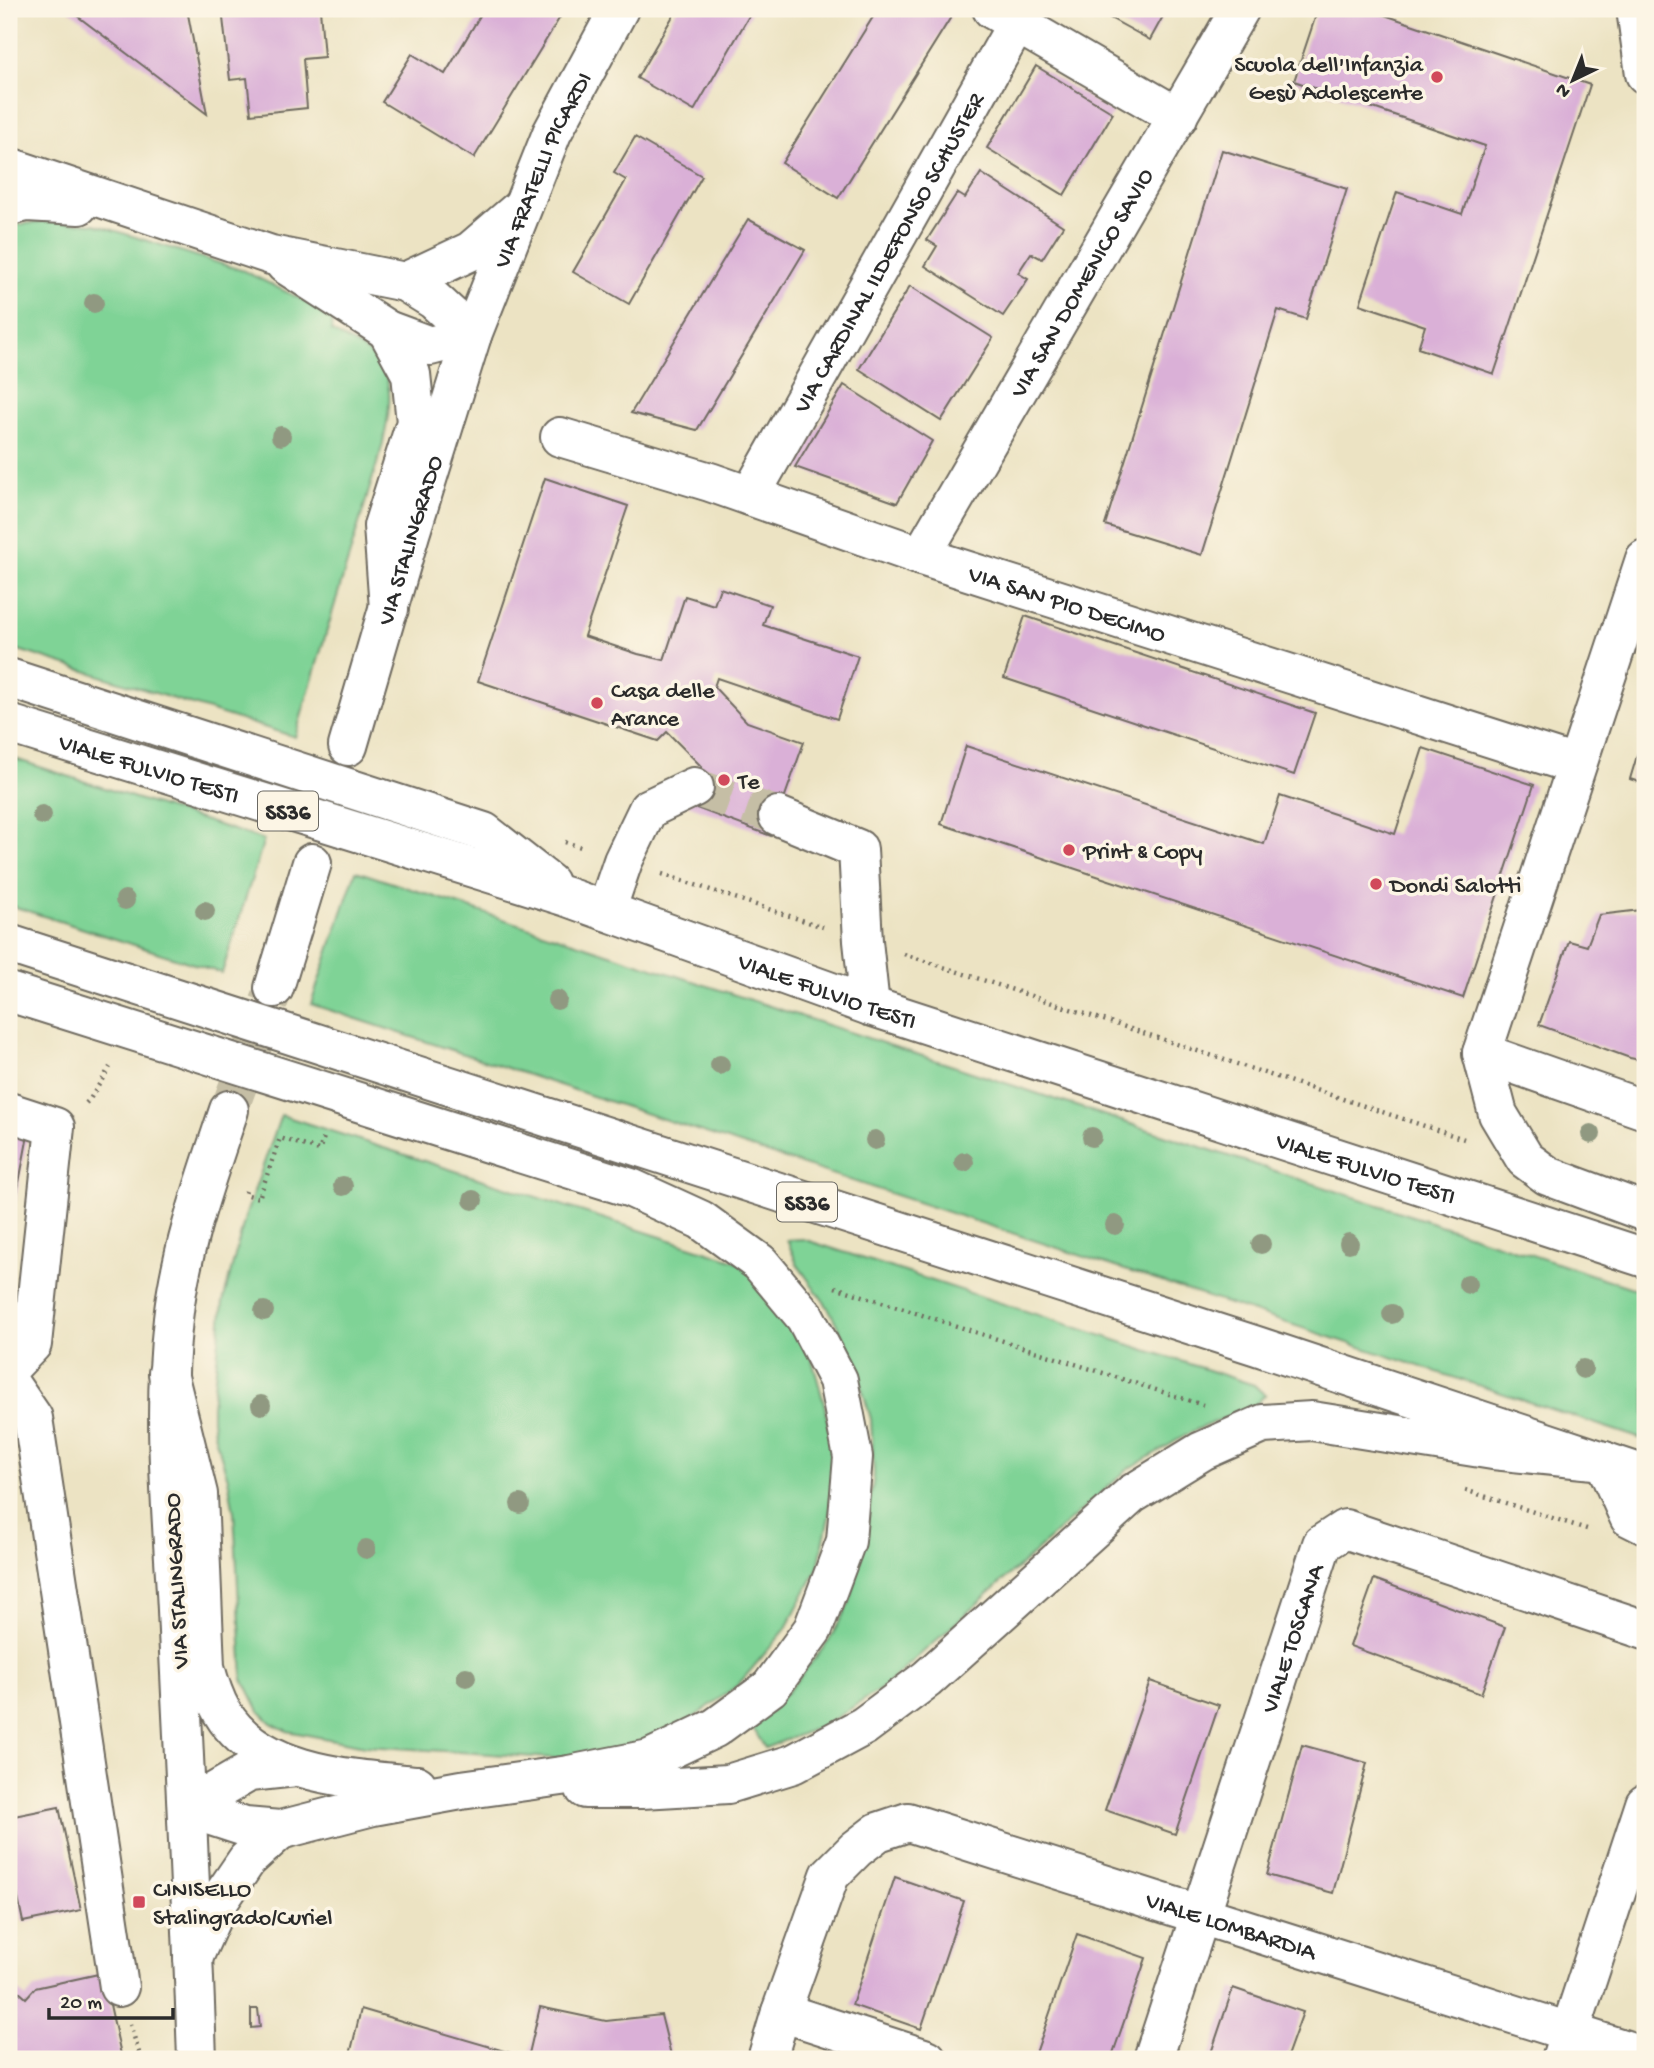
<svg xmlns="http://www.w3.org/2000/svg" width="1654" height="2068" font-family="'Gochi Hand',sans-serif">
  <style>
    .green { fill: #7fd396; stroke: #557f60; stroke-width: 2 }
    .building { fill: #dab0d7 }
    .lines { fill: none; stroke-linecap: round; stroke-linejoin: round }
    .minor-tunnel { stroke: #c5bea5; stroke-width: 38; stroke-dasharray: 38 19; stroke-linecap: butt }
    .major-tunnel { stroke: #c5bea5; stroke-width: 38; stroke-dasharray: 38 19; stroke-linecap: butt }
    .minor-casing { stroke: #6f6b60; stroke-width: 42 }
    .major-casing { stroke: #6f6b60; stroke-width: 42 }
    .highway-casing { stroke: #6f6b60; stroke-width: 42 }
    .path { stroke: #6f6b60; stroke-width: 4.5; stroke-dasharray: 2 5; stroke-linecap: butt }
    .minor { stroke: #fff; stroke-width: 38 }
    .major { stroke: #fff; stroke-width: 38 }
    .highway { stroke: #fff; stroke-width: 38 }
    .tree { fill: #909981 }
    .poi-dot { fill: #d1495b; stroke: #fcf5e5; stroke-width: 2.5 }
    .labels { text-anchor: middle; stroke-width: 7; stroke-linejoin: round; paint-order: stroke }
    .shield { fill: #fcf5e5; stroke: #6a6863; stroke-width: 2 }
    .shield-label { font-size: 23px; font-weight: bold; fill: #2b2b2b }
    .poi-label { font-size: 24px; fill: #2b2b2b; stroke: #fcf5e5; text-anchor: start }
    .street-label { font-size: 24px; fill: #2b2b2b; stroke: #fcf5e5 }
  </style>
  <rect width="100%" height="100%" fill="#fcf5e5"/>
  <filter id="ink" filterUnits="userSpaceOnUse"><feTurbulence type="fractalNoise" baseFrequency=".0143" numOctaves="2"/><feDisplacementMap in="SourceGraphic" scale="14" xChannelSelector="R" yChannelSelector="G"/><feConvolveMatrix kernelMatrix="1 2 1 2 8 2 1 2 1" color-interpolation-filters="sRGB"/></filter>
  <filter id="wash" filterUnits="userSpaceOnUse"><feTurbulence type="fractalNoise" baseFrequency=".00686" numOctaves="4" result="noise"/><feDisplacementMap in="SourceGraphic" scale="28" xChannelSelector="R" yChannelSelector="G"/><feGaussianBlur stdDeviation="1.57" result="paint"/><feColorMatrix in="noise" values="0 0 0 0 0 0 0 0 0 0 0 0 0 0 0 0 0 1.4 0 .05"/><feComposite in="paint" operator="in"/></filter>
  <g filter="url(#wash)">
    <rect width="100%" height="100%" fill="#ece3c3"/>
    <g class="green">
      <path d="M48,221l46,3 150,47 89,44 -2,16c13,8 33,17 43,26 24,23 14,63 8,90l-87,290 -286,-90v-421z"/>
      <polygon points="9,757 264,840 222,973 9,905"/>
      <polygon points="356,871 1645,1292 1645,1440 311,1004"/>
      <polygon points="281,1115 736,1261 750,1272 811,1356 825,1407 833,1453 830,1512 818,1568 785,1630 738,1685 689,1721 636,1747 583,1760 365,1746 287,1731 271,1723 259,1711 243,1679 234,1512 228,1479 214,1433 212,1420 212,1406 223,1302 245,1217"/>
      <polygon points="803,1239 1254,1385 1265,1395 1254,1406 1193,1431 1127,1470 884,1687 825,1725 765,1748 753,1728 789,1690 829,1641 850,1602 864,1546 874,1475 871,1419 852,1355 829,1309 797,1264 787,1240"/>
    </g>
    <g id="blocks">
      <g class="building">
        <polygon points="68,9 187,9 207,114"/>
        <polygon points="222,9 320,9 324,57 303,59 307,108 251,114 247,78 230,80"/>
        <polygon points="484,9 565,9 474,158 382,102 412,54 445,74"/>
        <polygon points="677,9 753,9 694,111 637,78"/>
        <polygon points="878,9 937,9 951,17 838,198 782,163"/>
        <polygon points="1094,9 1167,9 1150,40"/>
        <polygon points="1318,9 1367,9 1590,85 1494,374 1418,348 1425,326 1360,304 1397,192 1462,214 1485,146 1294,81"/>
        <polygon points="1036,66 1113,113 1064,195 987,148"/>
        <polygon points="635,137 702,176 629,304 573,272 626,180 614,173"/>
        <polygon points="1222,150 1347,189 1306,319 1278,310 1202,555 1105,525"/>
        <polygon points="981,173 1063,226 1042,259 1031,253 1018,273 1028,279 1003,316 925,266 937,246 927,240 957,193 965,198"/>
        <polygon points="748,219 805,250 697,430 631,413"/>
        <polygon points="910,286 993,338 941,421 859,369"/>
        <polygon points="844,385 932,441 897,503 795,467"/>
        <polygon points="545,478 628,506 584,636 638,654 664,660 685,596 714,605 720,588 770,605 763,625 858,656 837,719 717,678 714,687 747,722 804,742 771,836 688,805 702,767 667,732 658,741 478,681"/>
        <polygon points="1025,616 1315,713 1294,775 1004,678"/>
        <polygon points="1645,729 1645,784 1630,779"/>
        <polygon points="966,746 1264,844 1280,796 1395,834 1423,748 1534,785 1463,998 941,824"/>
        <polygon points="1641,910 1645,912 1645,1061 1630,1058 1539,1025 1569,941 1587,946 1599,915"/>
        <polygon points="9,1123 29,1130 10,1230 9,1230"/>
        <polygon points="1374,1579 1505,1627 1481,1694 1350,1646"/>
        <polygon points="1150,1681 1219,1705 1175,1834 1105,1810"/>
        <polygon points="1302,1745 1367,1763 1333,1893 1267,1875"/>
        <polygon points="59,1807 81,1910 23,1922 9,1855 9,1817"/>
        <polygon points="895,1877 964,1901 921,2029 852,2005"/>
        <polygon points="1077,1934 1146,1958 1111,2059 1034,2059"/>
        <polygon points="103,1973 122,2059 9,2059 9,1983 26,1998 35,1988"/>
        <polygon points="1233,1988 1303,2012 1286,2059 1209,2059"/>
        <polygon points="540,2007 606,2021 661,2015 672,2059 349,2059 361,2009 528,2058"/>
        <polygon points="251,2009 258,2009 260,2027 251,2028"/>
      </g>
    </g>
  </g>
  <g filter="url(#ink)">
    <use href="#blocks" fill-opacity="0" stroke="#6f6b60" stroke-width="2"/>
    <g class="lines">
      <polyline class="minor-tunnel" points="694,787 778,816"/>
      <polyline class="major-tunnel" points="229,1110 272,994"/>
      <g class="minor-casing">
        <g id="minor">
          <polyline points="992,9 1178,117"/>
          <polyline points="1636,9 1645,74"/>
          <path id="s1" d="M560,437l150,45 211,74 655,209"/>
          <path id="s2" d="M750,496l275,-487"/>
          <path id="s3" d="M921,556l319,-547"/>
          <polyline points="1645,559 1482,1053 1645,1110"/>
          <polyline points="778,816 858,849 863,941 870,1006"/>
          <polyline points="606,911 623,861 648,809 694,787"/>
          <polyline points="9,1112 55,1127 32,1344 9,1368"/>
          <polyline points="9,1383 33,1418 119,1987"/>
          <polyline points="781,2012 927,2059"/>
          <path id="s4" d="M767,2059l14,-47 49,-137 26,-26 22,-17 30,-10 737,234"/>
          <path id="s5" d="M1153,2059l169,-515 23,-15 300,101"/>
          <polyline points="1561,2059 1645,1804"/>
        </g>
      </g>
      <g class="major-casing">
        <g id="major">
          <path id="s6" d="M348,746l62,-212 62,-199 80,-202 67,-124"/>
          <polyline points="274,988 312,863"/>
          <path d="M197,2059c-5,-150 -13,-299 -20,-449 -5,-96 -15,-194 -4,-291 8,-72 33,-140 56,-209"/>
        </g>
      </g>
      <g class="highway-casing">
        <g id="highway">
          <polyline points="9,167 271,255 405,282 434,300 472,335"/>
          <polyline points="9,206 27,202 79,205"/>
          <polyline points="285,264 387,330 430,346 472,335"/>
          <polyline points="405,282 471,251 521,208"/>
          <polyline points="387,330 411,374 416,422 383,526 389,609"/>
          <polyline points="9,678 484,832 549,883"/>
          <path id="s7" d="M9,724l558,173 303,109 775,252"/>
          <polyline points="9,944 1257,1346 1645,1475"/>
          <polyline points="9,992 631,1188 701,1220 760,1263 805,1317 838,1380 853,1457 846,1541 813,1629 770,1688 715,1728 650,1759 569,1775 461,1790 373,1806 280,1830 245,1827 187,1808"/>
          <polyline points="1482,1053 1498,1114 1525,1159 1548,1176 1645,1212"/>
          <path d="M168,1373l30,121 7,173c4,15 9,31 17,45 37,63 130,67 195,73"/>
          <polyline points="1604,1461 1629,1517 1645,1525"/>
          <polyline points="585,1789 642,1789 728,1784 793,1764 864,1726 927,1679 1132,1494 1202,1451 1263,1424 1312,1421 1493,1450 1604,1461"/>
          <polyline points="187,1808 249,1772 296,1767"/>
          <polyline points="193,1958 219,1901 247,1860 280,1830"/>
        </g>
      </g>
      <g class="path">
        <polyline points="565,842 584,848"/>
        <polyline points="662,874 823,927"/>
        <polyline points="904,954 1464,1139"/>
        <polyline points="86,1103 90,1099 110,1067"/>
        <polyline points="246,1191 245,1194 259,1198 280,1138 319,1150 325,1135"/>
        <polyline points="835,1287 1203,1405"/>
        <polyline points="1465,1490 1590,1530"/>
        <polyline points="130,2024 141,2059"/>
      </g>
      <use href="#minor" class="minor"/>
      <use href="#major" class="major"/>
      <use href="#highway" class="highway"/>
    </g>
    <g class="tree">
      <circle cx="94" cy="303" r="10"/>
      <circle cx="281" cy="436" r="10"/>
      <circle cx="42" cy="815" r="10"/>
      <circle cx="125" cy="900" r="10"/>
      <circle cx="205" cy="911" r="10"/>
      <circle cx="557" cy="1000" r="10"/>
      <circle cx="720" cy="1065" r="10"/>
      <circle cx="1591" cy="1134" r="10"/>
      <circle cx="1092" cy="1137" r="10"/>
      <circle cx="875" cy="1140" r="10"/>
      <circle cx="964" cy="1162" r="10"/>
      <circle cx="343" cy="1186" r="10"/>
      <circle cx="473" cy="1200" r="10"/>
      <circle cx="1115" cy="1225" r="10"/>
      <circle cx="1349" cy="1243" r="10"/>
      <circle cx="1261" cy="1244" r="10"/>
      <circle cx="1468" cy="1284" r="10"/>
      <circle cx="264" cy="1311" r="10"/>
      <circle cx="1392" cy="1314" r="10"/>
      <circle cx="1583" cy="1369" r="10"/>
      <circle cx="261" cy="1405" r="10"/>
      <circle cx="520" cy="1504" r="10"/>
      <circle cx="366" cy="1549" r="10"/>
      <circle cx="466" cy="1677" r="10"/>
    </g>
  </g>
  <g class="poi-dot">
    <circle cx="1437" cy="77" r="7"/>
    <circle cx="597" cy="703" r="7"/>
    <circle cx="724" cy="780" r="7"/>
    <circle cx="1069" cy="850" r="7"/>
    <circle cx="1376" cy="884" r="7"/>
    <rect x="132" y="1895" width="14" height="14" rx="3.5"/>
  </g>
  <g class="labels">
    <g class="shield">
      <rect x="258" y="791.5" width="60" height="39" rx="5"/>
      <rect x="777" y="1182.5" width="60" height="39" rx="5"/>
    </g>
    <g class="shield-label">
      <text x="288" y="819">SS36</text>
      <text x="807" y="1210">SS36</text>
    </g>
    <g class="poi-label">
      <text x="1423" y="71" text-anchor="end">Scuola dell'Infanzia<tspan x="1423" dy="28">Gesù Adolescente</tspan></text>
      <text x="611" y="697">Casa delle<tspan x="611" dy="28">Arance</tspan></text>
      <text x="738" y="788">Te</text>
      <text x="1083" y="858">Print &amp; Copy</text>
      <text x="1390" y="892">Dondi Salotti</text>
      <text x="153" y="1896">CINISELLO<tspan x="153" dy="28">Stalingrado/Curiel</tspan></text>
    </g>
    <g class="street-label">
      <text dy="8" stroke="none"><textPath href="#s6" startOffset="609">VIA FRATELLI PICARDI</textPath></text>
      <text dy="8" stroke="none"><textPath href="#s2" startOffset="280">VIA CARDINAL ILDEFONSO SCHUSTER</textPath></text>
      <text dy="8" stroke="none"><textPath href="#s3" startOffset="317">VIA SAN DOMENICO SAVIO</textPath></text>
      <text dy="8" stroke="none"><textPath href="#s6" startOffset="215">VIA STALINGRADO</textPath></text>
      <text dy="8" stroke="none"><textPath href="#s1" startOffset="534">VIA SAN PIO DECIMO</textPath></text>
      <text dy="8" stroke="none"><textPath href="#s7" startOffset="147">VIALE FULVIO TESTI</textPath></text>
      <text dy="8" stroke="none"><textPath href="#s7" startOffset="861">VIALE FULVIO TESTI</textPath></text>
      <text dy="8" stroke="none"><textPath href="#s7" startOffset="1428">VIALE FULVIO TESTI</textPath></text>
      <text transform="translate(175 1581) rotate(-93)" y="8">VIA STALINGRADO</text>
      <text dy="8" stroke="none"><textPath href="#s5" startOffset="443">VIALE TOSCANA</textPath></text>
      <text dy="8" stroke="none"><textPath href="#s4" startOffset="630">VIALE LOMBARDIA</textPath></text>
    </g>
  </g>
  <rect width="1654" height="2068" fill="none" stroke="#fcf5e5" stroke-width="35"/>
  <g transform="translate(1573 80) rotate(223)" stroke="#fcf5e5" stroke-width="5" paint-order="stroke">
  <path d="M0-5L12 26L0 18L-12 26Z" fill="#2b2b2b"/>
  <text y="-10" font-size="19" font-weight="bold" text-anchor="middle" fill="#2b2b2b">N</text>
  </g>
  <path d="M49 2008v10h124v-10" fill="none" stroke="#2b2b2b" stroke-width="3.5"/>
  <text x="60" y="2008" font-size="21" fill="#2b2b2b" stroke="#fcf5e5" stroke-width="5" paint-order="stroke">20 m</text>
</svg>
